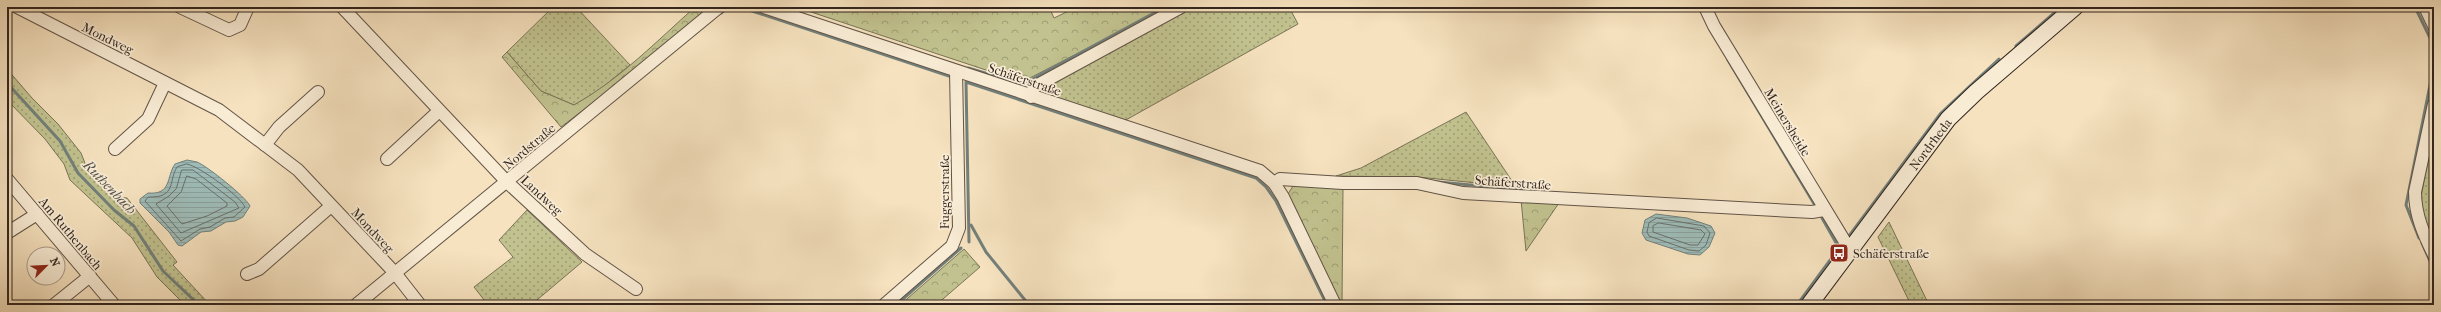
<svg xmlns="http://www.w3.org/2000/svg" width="2441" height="312" font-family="'IM FELL French Canon',serif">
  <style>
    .grass { fill: url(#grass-dots); stroke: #797457 }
    .forest { fill: url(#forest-crowns); stroke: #797457 }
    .water { fill: url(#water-rules); stroke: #72807b }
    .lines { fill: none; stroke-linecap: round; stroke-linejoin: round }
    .shore { stroke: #68706c; stroke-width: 1 }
    .stream { stroke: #72807b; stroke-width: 3 }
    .minor-casing { stroke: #625447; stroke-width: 14 }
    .secondary-casing { stroke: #31251f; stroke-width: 18 }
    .minor { stroke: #f9ecd5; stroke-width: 12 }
    .secondary { stroke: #f9ecd5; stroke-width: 16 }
    .labels { text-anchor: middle; stroke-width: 3.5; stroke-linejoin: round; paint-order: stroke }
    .street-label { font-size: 13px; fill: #31251f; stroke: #f9ecd5 }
    .poi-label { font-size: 13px; fill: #31251f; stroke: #f9ecd5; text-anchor: start }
    .water-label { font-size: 14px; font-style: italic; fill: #52524d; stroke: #f9ecd5 }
  </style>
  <defs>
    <pattern id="grass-dots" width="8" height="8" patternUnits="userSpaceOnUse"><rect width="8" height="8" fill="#c1c28f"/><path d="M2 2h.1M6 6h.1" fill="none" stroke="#9d9d74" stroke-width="1.8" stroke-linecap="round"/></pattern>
    <pattern id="forest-crowns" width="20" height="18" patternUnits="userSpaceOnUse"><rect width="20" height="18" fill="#c1c28f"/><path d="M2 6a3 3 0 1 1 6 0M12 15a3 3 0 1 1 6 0" fill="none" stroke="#9d9d74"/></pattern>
    <pattern id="water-rules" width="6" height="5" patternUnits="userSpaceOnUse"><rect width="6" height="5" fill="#9ebcb8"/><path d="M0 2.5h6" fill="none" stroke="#89a19e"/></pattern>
  </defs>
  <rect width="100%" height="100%" fill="#f6e2bf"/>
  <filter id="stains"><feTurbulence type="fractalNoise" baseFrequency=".005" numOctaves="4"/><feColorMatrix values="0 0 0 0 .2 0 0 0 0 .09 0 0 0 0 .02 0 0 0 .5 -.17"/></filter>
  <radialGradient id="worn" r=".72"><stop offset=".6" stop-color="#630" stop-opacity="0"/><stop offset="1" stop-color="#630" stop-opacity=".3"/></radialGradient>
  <g class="grass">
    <polygon points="553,7 576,7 630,65 593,95 574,105 541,91 507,52"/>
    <polygon points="1194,7 1289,7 1298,24 1124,121 1045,95 1045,86"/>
    <polygon points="7,69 32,98 58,124 81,153 88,171 116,197 127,198 177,262 173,265 210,305 185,305 157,277 132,238 70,180 64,164 45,139 7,100"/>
    <polygon points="1466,112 1516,187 1418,177 1336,176 1361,168"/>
    <polygon points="2434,129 2434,229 2429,232 2420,202"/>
    <polygon points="527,210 582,262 531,305 488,305 474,287 513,257 499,240"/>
    <polygon points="1889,222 1929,305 1911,305 1878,237"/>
  </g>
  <g class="forest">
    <path d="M695,7h14l-71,61 -77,59 -59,-70 5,-5 34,39 33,14c45,-25 83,-64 121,-98z"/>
    <polygon points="805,7 1049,7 1054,18 1077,7 1168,7 1022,82 802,9"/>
    <polygon points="1293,186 1343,188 1342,305 1339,305 1288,194"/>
    <polygon points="1521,200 1559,203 1526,251"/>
    <polygon points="964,249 980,267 936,305 900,305"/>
  </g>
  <g class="water">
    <path d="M187,160c3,1 7,1 10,2 10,4 49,35 53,44l-7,11 -8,4 -9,1 -15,9 -10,1 -19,14 -4,-1 -9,-13 -29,-29v-4l8,-6c24,2 18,-16 27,-29z"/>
    <polygon points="1656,214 1687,218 1711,226 1715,233 1709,247 1700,255 1688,254 1646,240 1642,233 1645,220"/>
  </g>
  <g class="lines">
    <g class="shore">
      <path d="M187,164c12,2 53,32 58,43l-11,10 -9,1 -15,9 -10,2 -19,12 -36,-40 3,-4c29,1 20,-16 29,-30z"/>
      <polygon points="182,170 193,170 235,202 239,208 181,233 156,204 169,196 176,189"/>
      <polygon points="187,176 196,179 227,203 227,206 207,216 182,224 167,206 181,192"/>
      <polygon points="1657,218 1704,226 1710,233 1706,245 1699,251 1689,250 1649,236 1647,232 1649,223"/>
      <polygon points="1659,223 1701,230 1705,234 1698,245 1690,245 1653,232 1653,226"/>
    </g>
    <g class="stream">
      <polyline points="740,7 949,76"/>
      <polyline points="2415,7 2434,46"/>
      <polyline points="721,13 729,7"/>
      <polyline points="2016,46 2061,7"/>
      <polyline points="1728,60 1816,207"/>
      <polyline points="968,68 1023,84 1165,7"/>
      <polyline points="7,83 60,141 78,173 114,210 134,226 163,271 199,305"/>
      <polyline points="1438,182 1548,192"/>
      <polyline points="971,225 986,252 1029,305"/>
      <polyline points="1849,236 1941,113 1999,59"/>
      <polyline points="2419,238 2406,205 2434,65"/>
      <polyline points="969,242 966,82 1256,178 1266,187 1276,201 1327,305"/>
      <polyline points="2422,243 2434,270"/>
      <polyline points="896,305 961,248"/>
      <polyline points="1797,305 1839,248 1822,218"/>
    </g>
    <g class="minor-casing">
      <g id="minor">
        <polyline points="17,7 219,110 298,170 395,273 420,305"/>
        <polyline points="180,7 229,30 240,25 248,7"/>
        <polyline points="342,7 507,182 585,254 636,289"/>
        <polyline points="764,7 1260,171 1274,183 1283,197 1335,305"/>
        <polyline points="1705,7 1714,26 1850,250"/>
        <polyline points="2425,7 2434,26"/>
        <polyline points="1031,97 1034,87 1181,7"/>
        <path d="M2434,104l-19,88c0,23 9,43 19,63"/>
        <polyline points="265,145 279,127 318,92"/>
        <polyline points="115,149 148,119 165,83"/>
        <polyline points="387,159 439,111"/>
        <polyline points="7,179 114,305"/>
        <polyline points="1274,183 1280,179 1343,183 1417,183 1463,193 1812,212 1824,210"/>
        <polyline points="7,233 37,214"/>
        <polyline points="247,274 259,269 331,206"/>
        <polyline points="54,305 90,276"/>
        <polyline points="356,305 719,7"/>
        <polyline points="884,305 952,246 959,228 956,71"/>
      </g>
    </g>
    <g class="secondary-casing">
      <polyline id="secondary" points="1809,305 1948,119 1976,92 2075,7"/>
    </g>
    <use href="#minor" class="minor"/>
    <use href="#secondary" class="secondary"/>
  </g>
  <defs>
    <g id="bus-square" transform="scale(1)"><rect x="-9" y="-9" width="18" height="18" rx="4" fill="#8f2418" stroke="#f9ecd5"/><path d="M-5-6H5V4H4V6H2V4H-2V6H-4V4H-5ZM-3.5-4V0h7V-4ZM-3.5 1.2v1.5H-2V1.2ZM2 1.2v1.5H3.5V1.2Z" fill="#fff"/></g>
  </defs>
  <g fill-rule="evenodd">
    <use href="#bus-square" x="1839" y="253"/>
  </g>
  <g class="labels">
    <g class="street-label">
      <text transform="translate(108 38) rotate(26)" y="5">Mondweg</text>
      <text transform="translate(1025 79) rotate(19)" y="5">Schäferstraße</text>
      <text transform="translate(1788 122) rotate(59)" y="5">Meinersheide</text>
      <text transform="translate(1930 144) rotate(-53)" y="5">Nordrheda</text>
      <text transform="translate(529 146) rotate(-40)" y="5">Nordstraße</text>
      <text transform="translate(1513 182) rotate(4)" y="5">Schäferstraße</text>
      <text transform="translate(944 192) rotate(-90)" y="5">Fuggerstraße</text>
      <text transform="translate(542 195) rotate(43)" y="5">Landweg</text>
      <text transform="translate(373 230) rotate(47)" y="5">Mondweg</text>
      <text transform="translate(71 233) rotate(50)" y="5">Am Ruthenbach</text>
    </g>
    <g class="poi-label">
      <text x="1853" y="258">Schäferstraße</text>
    </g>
    <g class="water-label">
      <text transform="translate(110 187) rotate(46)" y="5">Ruthenbach</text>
    </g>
  </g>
  <rect width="2441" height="312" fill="none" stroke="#f6e2bf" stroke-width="24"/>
  <rect x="8" y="8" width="2425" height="296" fill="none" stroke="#31251f" stroke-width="2"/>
  <rect x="12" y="12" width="2417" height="288" fill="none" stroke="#31251f"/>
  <g transform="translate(46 266) rotate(66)"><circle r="19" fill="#f9ecd5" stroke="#a99c8c"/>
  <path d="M0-3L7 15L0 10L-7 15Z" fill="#8f2418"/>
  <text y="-6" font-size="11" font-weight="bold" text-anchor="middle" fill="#31251f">N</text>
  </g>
  <rect width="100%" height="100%" filter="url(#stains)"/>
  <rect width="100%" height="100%" fill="url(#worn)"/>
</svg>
